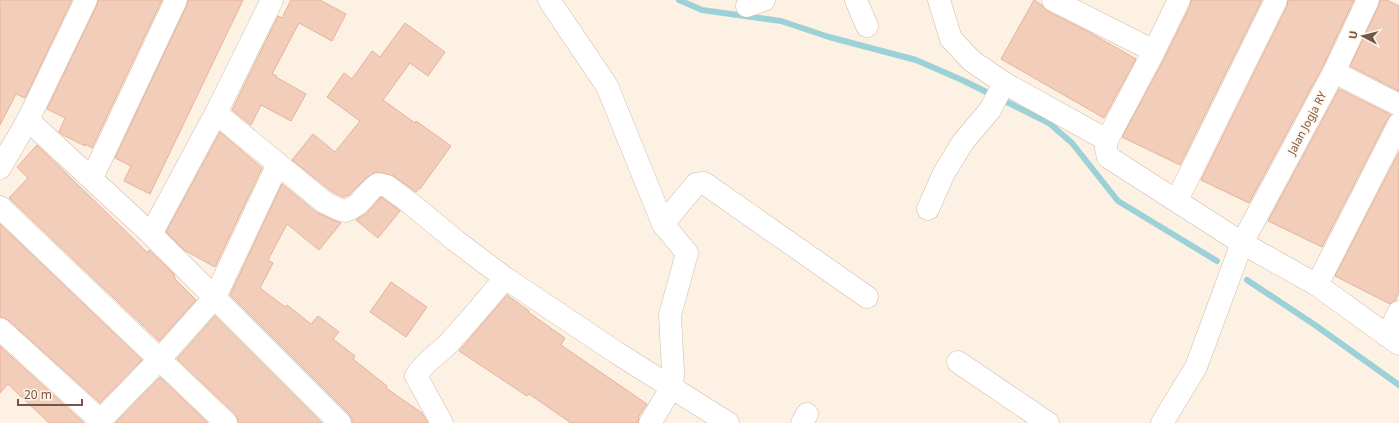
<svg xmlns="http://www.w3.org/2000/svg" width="1399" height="423" font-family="'Noto Sans',sans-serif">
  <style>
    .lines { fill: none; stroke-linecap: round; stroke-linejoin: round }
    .stream { stroke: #9dd1d8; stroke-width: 6 }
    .building { fill: #f2cdb9; stroke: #e5b39a }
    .street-casing { stroke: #d0baac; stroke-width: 23 }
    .street { stroke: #fff; stroke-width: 22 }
    .labels { text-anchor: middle; stroke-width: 3.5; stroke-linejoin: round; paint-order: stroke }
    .street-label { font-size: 11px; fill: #745648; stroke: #fff5e8 }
  </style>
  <rect width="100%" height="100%" fill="#fcf1e2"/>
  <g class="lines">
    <g class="stream">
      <polyline points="679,0 702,10 781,21 829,37 916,60 962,80 1049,123 1072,143 1118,201 1217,261"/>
      <polyline points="1247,280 1315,325 1399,385"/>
    </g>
  </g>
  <g class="building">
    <polygon points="0,0 72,0 25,98 16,94 0,125"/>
    <polygon points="98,0 162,0 92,148 85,144 85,146 63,135 59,132 65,118 47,109 97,5"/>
    <polygon points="188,0 243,0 150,194 124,181 131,166 115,158 187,5"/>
    <polygon points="291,0 320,0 346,14 332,41 299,23 272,74 277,76 276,77 306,94 291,121 261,105 251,125 232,110 278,16 282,18"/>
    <polygon points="1034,0 1042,5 1047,11 1089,32 1136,59 1104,118 1001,59"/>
    <polygon points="1191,0 1262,0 1180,165 1122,137 1165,57 1190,6"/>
    <polygon points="1288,0 1354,0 1323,66 1249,203 1201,180 1287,6"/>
    <polygon points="1380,0 1387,0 1399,6 1399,91 1350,66 1379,5"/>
    <polygon points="405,23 445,52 428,76 410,63 383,100 415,123 416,121 451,146 420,189 419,188 416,192 394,176 376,172 365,179 349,195 343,197 331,191 292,160 313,134 335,152 360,121 327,97 344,73 352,79 372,51 380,57"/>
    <polygon points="1339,89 1391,115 1388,118 1322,247 1268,221"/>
    <polygon points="220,132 262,168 215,267 184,250 166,232"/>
    <polygon points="37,145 148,253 149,250 174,274 175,279 196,300 159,341 9,198 28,178 17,167"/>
    <polygon points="1399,152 1399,292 1395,301 1390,304 1335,276"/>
    <polygon points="282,184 316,212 333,220 341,223 319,250 287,224 268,260 273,263 260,288 285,307 287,305 311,324 318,316 339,332 333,339 355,356 353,359 387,386 386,388 422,413 428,423 352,423 352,419 349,414 230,295"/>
    <polygon points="381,197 400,211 378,238 356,220 366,214"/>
    <polygon points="0,224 142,360 100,403 8,320 0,317"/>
    <polygon points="391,282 427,307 406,337 370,312"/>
    <polygon points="507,295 529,311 528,312 565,338 561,345 647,404 639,416 638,423 571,423 529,394 527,396 459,351"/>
    <polygon points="215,316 322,423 238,423 238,419 235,414 177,359"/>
    <polygon points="0,346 84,423 49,423 8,384 0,393"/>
    <polygon points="160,377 208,423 115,423"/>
  </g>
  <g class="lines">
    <g class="street-casing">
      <g id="street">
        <polyline points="549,0 607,86 663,224 687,253 670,315 673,372 672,387 650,423"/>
        <polyline points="856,0 867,26"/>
        <polyline points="939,0 951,39 972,61 1004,83 1107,140"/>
        <polyline points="1053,0 1154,51"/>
        <polyline points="1179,0 1154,51 1107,140 1106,148 1108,157 1242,243 1317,285 1399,344"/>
        <polyline points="747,6 764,0"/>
        <polyline points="1334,72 1399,105"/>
        <path d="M216,113l108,89 14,7 7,2c5,-2 10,-4 14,-8 7,-7 11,-14 19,-19l9,2 23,17 46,38 49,37 112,75 111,70"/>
        <polyline points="28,120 151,234 340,423"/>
        <polyline points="0,168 28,120 86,0"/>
        <polyline points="92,178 176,0"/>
        <polyline points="1177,200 1276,0"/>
        <polyline points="0,207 226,423"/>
        <polyline points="928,209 944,173 963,142 990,110 1004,83"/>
        <polyline points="663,224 696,184 704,183 867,297"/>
        <polyline points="151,234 216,113 272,0"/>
        <polyline points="1317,285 1399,124"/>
        <polyline points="0,329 103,423"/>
        <polyline points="1387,336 1399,312"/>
        <polyline points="958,362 1048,423"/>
        <polyline points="100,421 159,360 215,297 278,164"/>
        <path d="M442,423l-26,-47c9,-15 23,-22 34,-34 19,-21 37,-42 55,-64"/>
        <polyline points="802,423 807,414"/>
        <polyline points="1162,423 1196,367 1242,243 1334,72 1368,0"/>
      </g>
    </g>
    <use href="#street" class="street"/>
  </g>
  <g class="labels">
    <g class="street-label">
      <text transform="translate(1307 123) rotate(-62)" y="4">Jalan Jogja RY</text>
    </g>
  </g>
  <g transform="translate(1363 36) rotate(277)" stroke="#fff5e8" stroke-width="3" paint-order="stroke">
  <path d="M0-3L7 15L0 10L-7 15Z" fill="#745648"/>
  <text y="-6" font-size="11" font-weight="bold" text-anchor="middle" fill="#745648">U</text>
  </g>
  <path d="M18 399v6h64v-6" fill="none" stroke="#745648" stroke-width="2"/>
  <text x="24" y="399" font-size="12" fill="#745648" stroke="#fff5e8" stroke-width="3" paint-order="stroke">20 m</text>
</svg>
